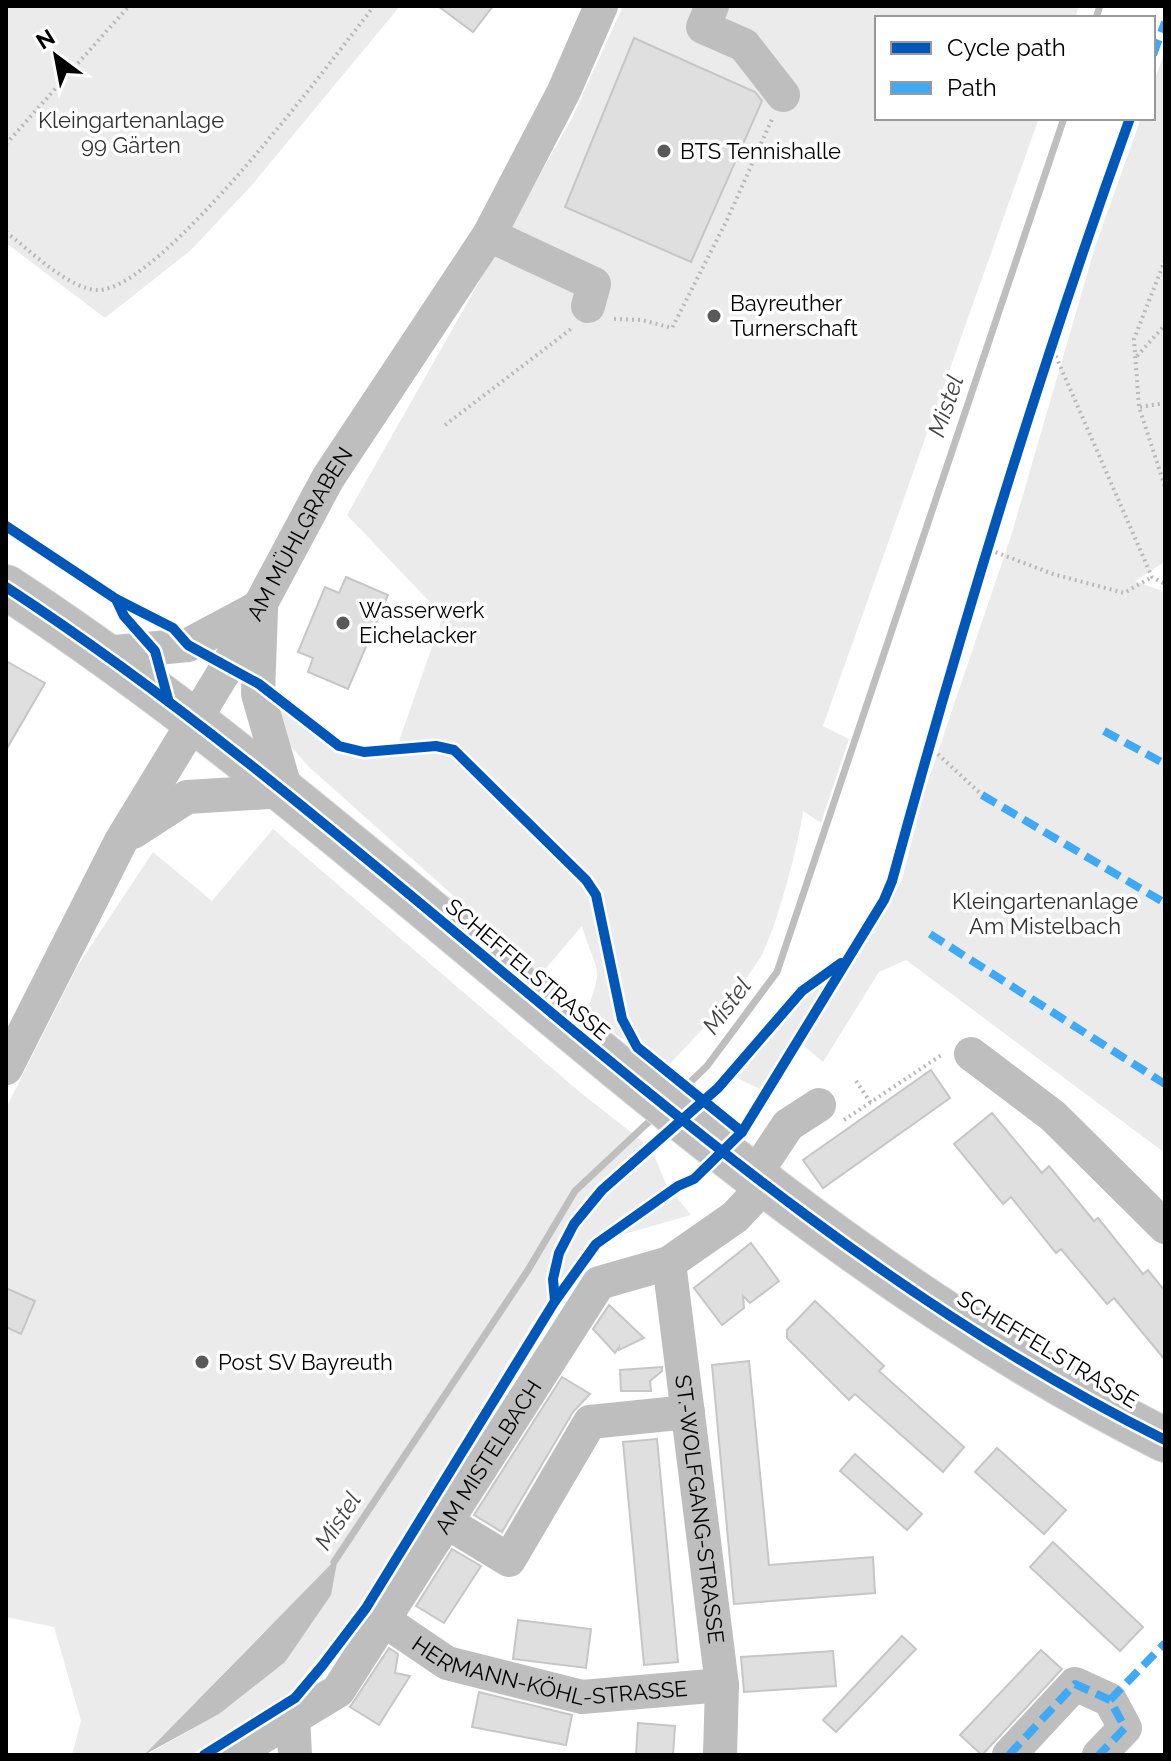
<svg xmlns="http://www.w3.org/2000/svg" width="1171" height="1761" font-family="Raleway,sans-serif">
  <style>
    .green { fill: #ebebeb }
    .water { fill: #bebebe }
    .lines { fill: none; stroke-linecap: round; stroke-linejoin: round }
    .stream { stroke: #bebebe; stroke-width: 7 }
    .building { fill: #dfdfdf; stroke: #c6c6c6; stroke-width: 2 }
    .major-casing { stroke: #dbdbdb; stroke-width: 46 }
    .path { stroke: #b9b9b9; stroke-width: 4; stroke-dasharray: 2 4; stroke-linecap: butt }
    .minor { stroke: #bebebe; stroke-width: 34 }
    .major { stroke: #bebebe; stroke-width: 44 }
    .quiet { stroke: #3fa9f5; stroke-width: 8; stroke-dasharray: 16 8; stroke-linecap: butt }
    .cycleway-casing { stroke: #fff; stroke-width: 15 }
    .cycleway { stroke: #0057b8; stroke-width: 10 }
    .poi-dot { fill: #595959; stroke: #fff; stroke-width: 3 }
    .labels { text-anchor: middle; stroke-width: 7; stroke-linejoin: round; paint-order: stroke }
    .park-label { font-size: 22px; fill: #323232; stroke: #fff }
    .poi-label { font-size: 22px; fill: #000; stroke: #fff; text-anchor: start }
    .street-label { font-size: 22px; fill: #000; stroke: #fff }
    .water-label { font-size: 24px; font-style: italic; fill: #434343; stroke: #fff }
  </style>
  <rect width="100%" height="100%" fill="#fff"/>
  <g class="green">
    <polygon points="6,6 400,6 252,185 191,250 105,318 6,243"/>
    <path d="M623,6h456l-4,12h-198v100h162l-216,608 26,13 -28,84 -18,-12c-3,28 -28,124 -43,147 -25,39 -60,73 -91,107l-32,-25 -16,-2 -35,-25c20,-50 9,-41 -4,-87l-41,48 -232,-207 -24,-27 -9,-38c39,30 65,63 118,53l49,-139 -96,-101 225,-397z"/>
    <polygon points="1165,51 1165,567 1163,563 1135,581 1165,592 1165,1153 906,960 879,972 823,1062 803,1045 902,880 923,796 1011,536 1095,247 1141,118 1153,118 1153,84"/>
    <polygon points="273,829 581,1093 651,1148 666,1184 691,1215 592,1243 535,1318 357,1610 288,1695 191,1755 146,1755 219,1714 267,1629 144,1755 72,1755 81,1721 54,1627 6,1617 6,1108 78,965 153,852 212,901"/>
    <polygon points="834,976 762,1090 737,1078 805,997"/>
  </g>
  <polygon class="water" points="338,1557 331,1595 285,1662 219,1714 144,1755"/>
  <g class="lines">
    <g class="stream">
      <polyline points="1096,18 1100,6"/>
      <polyline points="675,1097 707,1066 777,972 1064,118"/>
      <polyline points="334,1562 528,1270 575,1191 655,1116"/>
    </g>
  </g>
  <g class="building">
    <polygon points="438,6 493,6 473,32"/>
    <polygon points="634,38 755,92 762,101 691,262 565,207"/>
    <polygon points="346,577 388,595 348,689 308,672 313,658 298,652 325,587 339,593"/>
    <polygon points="6,661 45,683 6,750"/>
    <polygon points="931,1070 950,1098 823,1188 803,1160"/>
    <polygon points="992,1113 1042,1173 1049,1166 1094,1221 1098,1218 1143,1274 1148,1270 1165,1291 1165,1360 1114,1298 1107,1304 1061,1249 1056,1253 1011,1197 1003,1204 954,1144"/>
    <polygon points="751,1243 779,1281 750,1303 743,1296 744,1308 722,1325 694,1288"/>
    <polygon points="6,1288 35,1301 21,1334 6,1327"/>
    <polygon points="815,1301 884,1366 879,1371 964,1447 943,1472 855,1394 849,1400 787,1338 787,1330"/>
    <polygon points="609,1305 644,1338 619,1350 619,1347 615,1353 593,1329"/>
    <polygon points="749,1361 769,1565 873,1557 875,1593 734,1604 712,1365"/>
    <polygon points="662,1367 662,1371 650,1381 651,1391 621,1391 620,1370"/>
    <polygon points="562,1377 590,1394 573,1412 502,1532 474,1515"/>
    <polygon points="657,1439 678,1662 644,1665 623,1442"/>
    <polygon points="997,1448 1066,1510 1044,1534 975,1472"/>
    <polygon points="855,1454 922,1514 907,1530 840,1471"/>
    <polygon points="1053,1542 1143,1627 1120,1651 1030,1567"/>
    <polygon points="452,1549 481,1566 444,1623 416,1606"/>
    <polygon points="518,1620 591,1629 586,1668 513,1659"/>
    <polygon points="902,1636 916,1649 836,1732 823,1720"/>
    <polygon points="389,1648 398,1654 395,1673 410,1676 379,1725 350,1707"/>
    <polygon points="1041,1650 1062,1669 982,1755 960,1735"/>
    <polygon points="833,1651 836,1686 744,1692 741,1657"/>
    <polygon points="479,1692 572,1715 566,1745 472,1727"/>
    <polygon points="638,1723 675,1726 673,1755 636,1755"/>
  </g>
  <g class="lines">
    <g class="major-casing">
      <path id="major" d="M6,587c402,263 725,637 1159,853"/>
    </g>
    <g class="path">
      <polyline points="6,144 129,6"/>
      <path d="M6,232c22,17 64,58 92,58 63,0 234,-230 276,-284"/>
      <polyline points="1165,260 1134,339 1139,407 1165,487"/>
      <polyline points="614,319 642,320 672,328 727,220 772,119"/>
      <polyline points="1051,345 1152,577 1165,584"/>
      <polyline points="1137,356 1165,325"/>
      <polyline points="1140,407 1165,403"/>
      <polyline points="445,425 571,329"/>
      <polyline points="990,550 1053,574 1124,593 1152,577"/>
      <polyline points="929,746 982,795"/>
      <polyline points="856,1081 871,1103"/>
      <polyline points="844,1120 943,1054"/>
    </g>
    <g class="minor">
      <polyline points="712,6 703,27 744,45 783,95"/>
      <polyline points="489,235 594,284 588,306"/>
      <polyline points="105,653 188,645 261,606"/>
      <polyline points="133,832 187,797 286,791 258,694 261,610"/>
      <polyline points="971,1054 1053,1116 1165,1227"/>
      <path id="s1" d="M6,1068l115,-227 106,-174 101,-189 161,-243 75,-144 37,-85"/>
      <polyline points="754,1176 788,1125 819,1105"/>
      <path id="s2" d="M669,1263l53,422 -2,70"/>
      <polyline points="448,1523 509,1560 590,1422 688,1412"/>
      <path id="s3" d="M385,1621l62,42 135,34 140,-12"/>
      <polyline points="293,1715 295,1755"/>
      <path id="s4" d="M232,1755l106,-64 261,-408 70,-20 66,-46 30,-32"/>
      <polyline points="1009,1755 1075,1684 1110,1700 1125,1728 1099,1755"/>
    </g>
    <use href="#major" class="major"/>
    <g class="quiet">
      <polyline points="1153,55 1165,22"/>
      <polyline points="1104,731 1165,764"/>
      <polyline points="982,795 1165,903"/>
      <polyline points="930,934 1165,1084"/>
      <polyline points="1110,1700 1165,1643"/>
      <polyline points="1009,1755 1075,1684 1110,1700 1125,1728 1099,1755"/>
    </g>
    <g class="cycleway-casing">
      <g id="cycleway">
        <polyline points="6,526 116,599 173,628 188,645 259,684 339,746 364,752 436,746 454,750 586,880 596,895 622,1019 637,1047 742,1132"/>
        <path d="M6,587c402,263 725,637 1159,853"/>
        <polyline points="116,599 124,616 155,651 168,699"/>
        <polyline points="555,1301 553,1279 559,1253 574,1224 602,1190 718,1088 802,991 841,963"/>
        <path d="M204,1755l91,-57 27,-32 44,-58 189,-307 41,-57 82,-58 16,-7 48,-47 142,-232 8,-19c70,-257 148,-513 238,-763"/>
      </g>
    </g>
    <use href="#cycleway" class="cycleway"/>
  </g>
  <g class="poi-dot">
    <circle cx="664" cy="151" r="8"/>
    <circle cx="714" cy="316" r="8"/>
    <circle cx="343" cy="623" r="8"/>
    <circle cx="202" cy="1362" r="8"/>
  </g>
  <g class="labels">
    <g class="park-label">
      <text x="131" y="128">Kleingartenanlage<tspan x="131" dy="25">99 Gärten</tspan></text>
      <text x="1045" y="909">Kleingartenanlage<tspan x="1045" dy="25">Am Mistelbach</tspan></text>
    </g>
    <g class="poi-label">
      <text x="680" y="159">BTS Tennishalle</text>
      <text x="730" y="311">Bayreuther<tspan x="730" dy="25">Turnerschaft</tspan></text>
      <text x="359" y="618">Wasserwerk<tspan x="359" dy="25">Eichelacker</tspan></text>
      <text x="218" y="1370">Post SV Bayreuth</text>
    </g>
    <g class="street-label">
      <text dy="8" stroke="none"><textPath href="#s1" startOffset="610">AM MÜHLGRABEN</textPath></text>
      <text transform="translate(528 969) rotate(40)" y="8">SCHEFFELSTRASSE</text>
      <text transform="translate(1048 1349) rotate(31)" y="8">SCHEFFELSTRASSE</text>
      <text dy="8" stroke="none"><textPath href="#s4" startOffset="402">AM MISTELBACH</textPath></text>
      <text dy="8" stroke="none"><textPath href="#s2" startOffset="248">ST.-WOLFGANG-STRASSE</textPath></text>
      <text dy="8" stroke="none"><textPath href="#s3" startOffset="178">HERMANN-KÖHL-STRASSE</textPath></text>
    </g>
    <g class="water-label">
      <text transform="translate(946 406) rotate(-71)" y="8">Mistel</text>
      <text transform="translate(727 1006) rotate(-53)" y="8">Mistel</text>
      <text transform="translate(338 1521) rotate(-57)" y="8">Mistel</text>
    </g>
  </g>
  <rect width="1171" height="1761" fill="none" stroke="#000000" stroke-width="16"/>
  <rect x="875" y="16" width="280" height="104" fill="#ffffff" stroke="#999999" stroke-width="2"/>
  <rect x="891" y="42" width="40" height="12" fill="#0057b8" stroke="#999999" stroke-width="2"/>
  <text x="947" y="56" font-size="24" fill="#000000">Cycle path</text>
  <rect x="891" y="82" width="40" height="12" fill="#3fa9f5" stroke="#999999" stroke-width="2"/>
  <text x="947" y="96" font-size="24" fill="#000000">Path</text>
  <g transform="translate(56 56) rotate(328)" stroke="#ffffff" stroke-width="6" paint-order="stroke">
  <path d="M0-6L14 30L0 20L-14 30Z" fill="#000000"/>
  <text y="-12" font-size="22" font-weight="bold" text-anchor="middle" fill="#000000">N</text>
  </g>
</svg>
